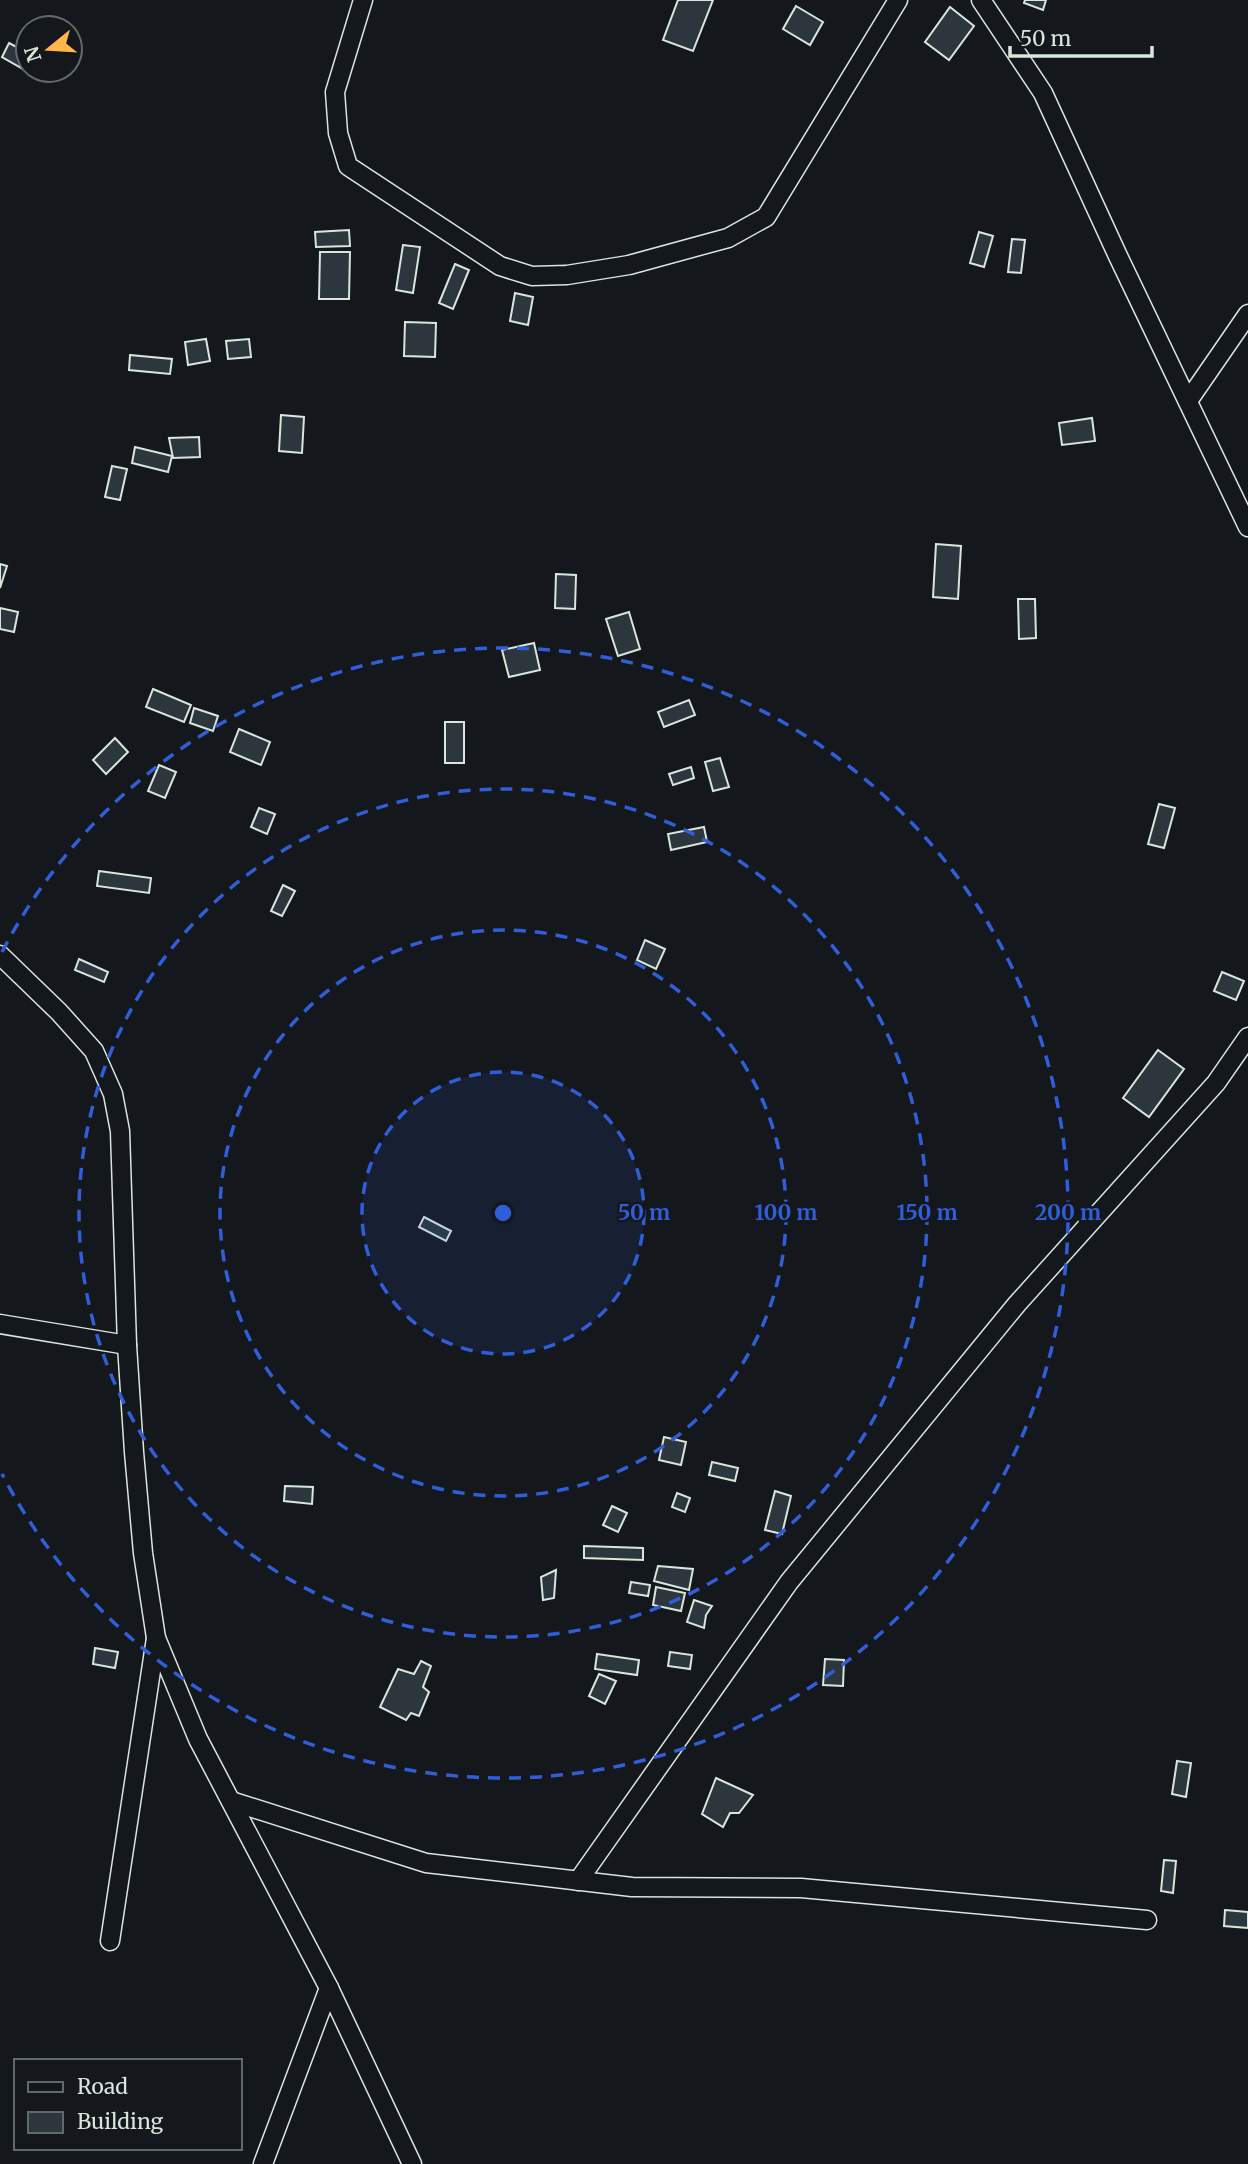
<svg xmlns="http://www.w3.org/2000/svg" width="1248" height="2164" font-family="Merriweather,serif">
  <style>
    .building { fill: #2c363c; stroke: #d8e6dc; stroke-width: 2 }
    .lines { fill: none; stroke-linecap: round; stroke-linejoin: round }
    .street-casing { stroke: #d8e6dc; stroke-width: 21 }
    .street { stroke: #14181c; stroke-width: 18 }
    .ring { fill: none; stroke: #305dd8; stroke-width: 3.5; stroke-dasharray: 12 9 }
    .centre { fill: #305dd8; stroke: #14181c; stroke-width: 3.5 }
    .ring-label { font-size: 21px; text-anchor: middle; font-weight: bold; fill: #305dd8; stroke: #14181c; stroke-width: 5; stroke-linejoin: round; paint-order: stroke }
  </style>
  <rect width="100%" height="100%" fill="#14181c"/>
  <g class="building">
    <polygon points="678,0 713,0 693,51 663,40"/>
    <polygon points="1025,0 1046,0 1043,10 1024,3"/>
    <polygon points="796,6 823,22 810,45 783,29"/>
    <polygon points="950,7 974,26 949,60 925,42"/>
    <polygon points="9,43 28,53 23,69 2,57"/>
    <polygon points="349,230 350,246 316,247 315,232"/>
    <polygon points="979,232 993,236 984,267 970,263"/>
    <polygon points="1012,239 1025,240 1021,273 1008,272"/>
    <polygon points="403,245 420,247 413,293 396,290"/>
    <polygon points="320,252 350,252 349,299 319,299"/>
    <polygon points="455,264 469,270 453,309 439,303"/>
    <polygon points="515,293 533,297 528,325 510,321"/>
    <polygon points="405,322 436,323 435,357 404,356"/>
    <polygon points="206,339 210,361 188,365 185,342"/>
    <polygon points="249,339 251,357 228,359 226,341"/>
    <polygon points="130,355 172,359 170,374 129,370"/>
    <polygon points="281,415 304,417 302,453 279,451"/>
    <polygon points="1092,418 1095,441 1062,445 1059,423"/>
    <polygon points="199,437 200,457 173,458 169,438"/>
    <polygon points="135,447 172,456 168,472 132,463"/>
    <polygon points="112,466 127,469 120,500 105,497"/>
    <polygon points="936,544 961,546 958,599 933,597"/>
    <polygon points="0,564 7,566 0,588"/>
    <polygon points="556,574 576,575 575,609 555,608"/>
    <polygon points="1018,599 1035,599 1036,638 1019,639"/>
    <polygon points="0,608 18,612 14,632 0,629"/>
    <polygon points="629,612 640,649 618,656 606,619"/>
    <polygon points="534,643 540,670 509,677 502,650"/>
    <polygon points="153,689 191,705 184,722 146,707"/>
    <polygon points="689,700 695,715 664,727 658,712"/>
    <polygon points="194,708 218,716 213,731 190,723"/>
    <rect x="445" y="722" width="19" height="41"/>
    <polygon points="239,729 270,742 261,765 230,752"/>
    <polygon points="115,738 128,752 106,774 93,760"/>
    <polygon points="720,758 729,787 713,791 705,762"/>
    <polygon points="159,765 176,772 165,798 148,791"/>
    <polygon points="691,767 694,778 673,785 669,774"/>
    <polygon points="1159,804 1175,808 1164,848 1148,844"/>
    <polygon points="259,808 275,814 267,834 251,827"/>
    <polygon points="704,827 707,842 671,850 668,834"/>
    <polygon points="99,871 151,878 149,893 97,886"/>
    <polygon points="283,885 295,891 282,916 271,911"/>
    <polygon points="645,940 665,949 656,969 637,960"/>
    <polygon points="79,959 108,972 104,982 75,970"/>
    <polygon points="1222,972 1244,981 1236,1000 1214,991"/>
    <polygon points="1158,1050 1184,1069 1149,1117 1123,1098"/>
    <polygon points="424,1217 451,1231 446,1241 419,1227"/>
    <polygon points="664,1437 686,1442 681,1465 659,1460"/>
    <polygon points="712,1462 738,1468 735,1481 709,1475"/>
    <polygon points="285,1486 313,1487 312,1504 284,1501"/>
    <polygon points="775,1491 791,1496 782,1534 765,1530"/>
    <polygon points="677,1493 690,1498 685,1512 672,1507"/>
    <polygon points="612,1506 627,1513 618,1532 603,1525"/>
    <polygon points="584,1546 643,1548 643,1560 584,1558"/>
    <polygon points="658,1566 693,1569 689,1590 654,1581"/>
    <polygon points="556,1570 554,1598 543,1600 541,1577"/>
    <polygon points="631,1582 650,1585 648,1596 629,1593"/>
    <polygon points="656,1587 685,1593 681,1611 653,1605"/>
    <polygon points="694,1600 712,1606 706,1615 704,1628 687,1622"/>
    <polygon points="95,1648 118,1652 115,1668 93,1664"/>
    <polygon points="670,1652 692,1655 690,1669 668,1666"/>
    <polygon points="597,1654 639,1660 637,1675 595,1669"/>
    <polygon points="825,1659 844,1660 843,1686 823,1685"/>
    <polygon points="421,1661 431,1666 423,1687 429,1692 419,1716 411,1713 406,1720 380,1707 398,1669 414,1674"/>
    <polygon points="599,1674 616,1681 605,1704 589,1696"/>
    <polygon points="1177,1761 1191,1763 1186,1797 1172,1794"/>
    <polygon points="716,1778 753,1795 739,1813 730,1813 723,1827 702,1814"/>
    <polygon points="1164,1860 1176,1861 1173,1893 1161,1891"/>
    <polygon points="1225,1910 1248,1912 1248,1928 1224,1926"/>
  </g>
  <g class="lines">
    <g class="street-casing">
      <g id="street">
        <polyline points="363,0 335,92 338,133 348,166 500,266 532,276 567,275 629,265 728,238 766,217 898,0"/>
        <polyline points="981,0 1043,93 1117,254 1248,527"/>
        <polyline points="1188,401 1248,314"/>
        <polyline points="0,955 59,1012 94,1051 113,1094 120,1131 127,1345 134,1452 143,1553 156,1638 198,1739 329,1988 412,2164"/>
        <polyline points="0,1324 127,1345"/>
        <polyline points="231,1801 426,1863 632,1887 801,1888 1147,1920"/>
        <polyline points="578,1881 789,1582 1017,1304 1216,1083 1248,1037"/>
        <polyline points="110,1941 156,1638"/>
        <polyline points="263,2164 329,1988"/>
      </g>
    </g>
    <use href="#street" class="street"/>
  </g>
  <circle cx="503" cy="1213" r="141" fill="#305dd8" fill-opacity=".12"/>
  <g class="ring">
    <circle cx="503" cy="1213" r="141"/>
    <circle cx="503" cy="1213" r="283"/>
    <circle cx="503" cy="1213" r="424"/>
    <path d="M2 952A565 565 0 1 1 2 1474"/>
  </g>
  <circle cx="503" cy="1213" r="10" class="centre"/>
  <g class="ring-label">
    <text x="644" y="1220">50 m</text>
    <text x="786" y="1220">100 m</text>
    <text x="927" y="1220">150 m</text>
    <text x="1068" y="1220">200 m</text>
  </g>
  <rect x="14" y="2059" width="228" height="91" fill="#14181c" stroke="#626a69" stroke-width="2"/>
  <rect x="28" y="2082" width="35" height="10" fill="#14181c" stroke="#626a69" stroke-width="2"/>
  <text x="77" y="2094" font-size="21" fill="#d8e6dc">Road</text>
  <rect x="28" y="2112" width="35" height="21" fill="#2c363c" stroke="#626a69" stroke-width="2"/>
  <text x="77" y="2129" font-size="21" fill="#d8e6dc">Building</text>
  <g transform="translate(49 49) rotate(252)"><circle r="33" fill="#14181c" stroke="#626a69" stroke-width="2"/>
  <path d="M0-5L12 26L0 18L-12 26Z" fill="#ffb74d"/>
  <text y="-10" font-size="19" font-weight="bold" text-anchor="middle" fill="#d8e6dc">N</text>
  </g>
  <path d="M1010 46v10h142v-10" fill="none" stroke="#d8e6dc" stroke-width="3.5"/>
  <text x="1020" y="46" font-size="21" fill="#d8e6dc" stroke="#14181c" stroke-width="5" paint-order="stroke">50 m</text>
</svg>
